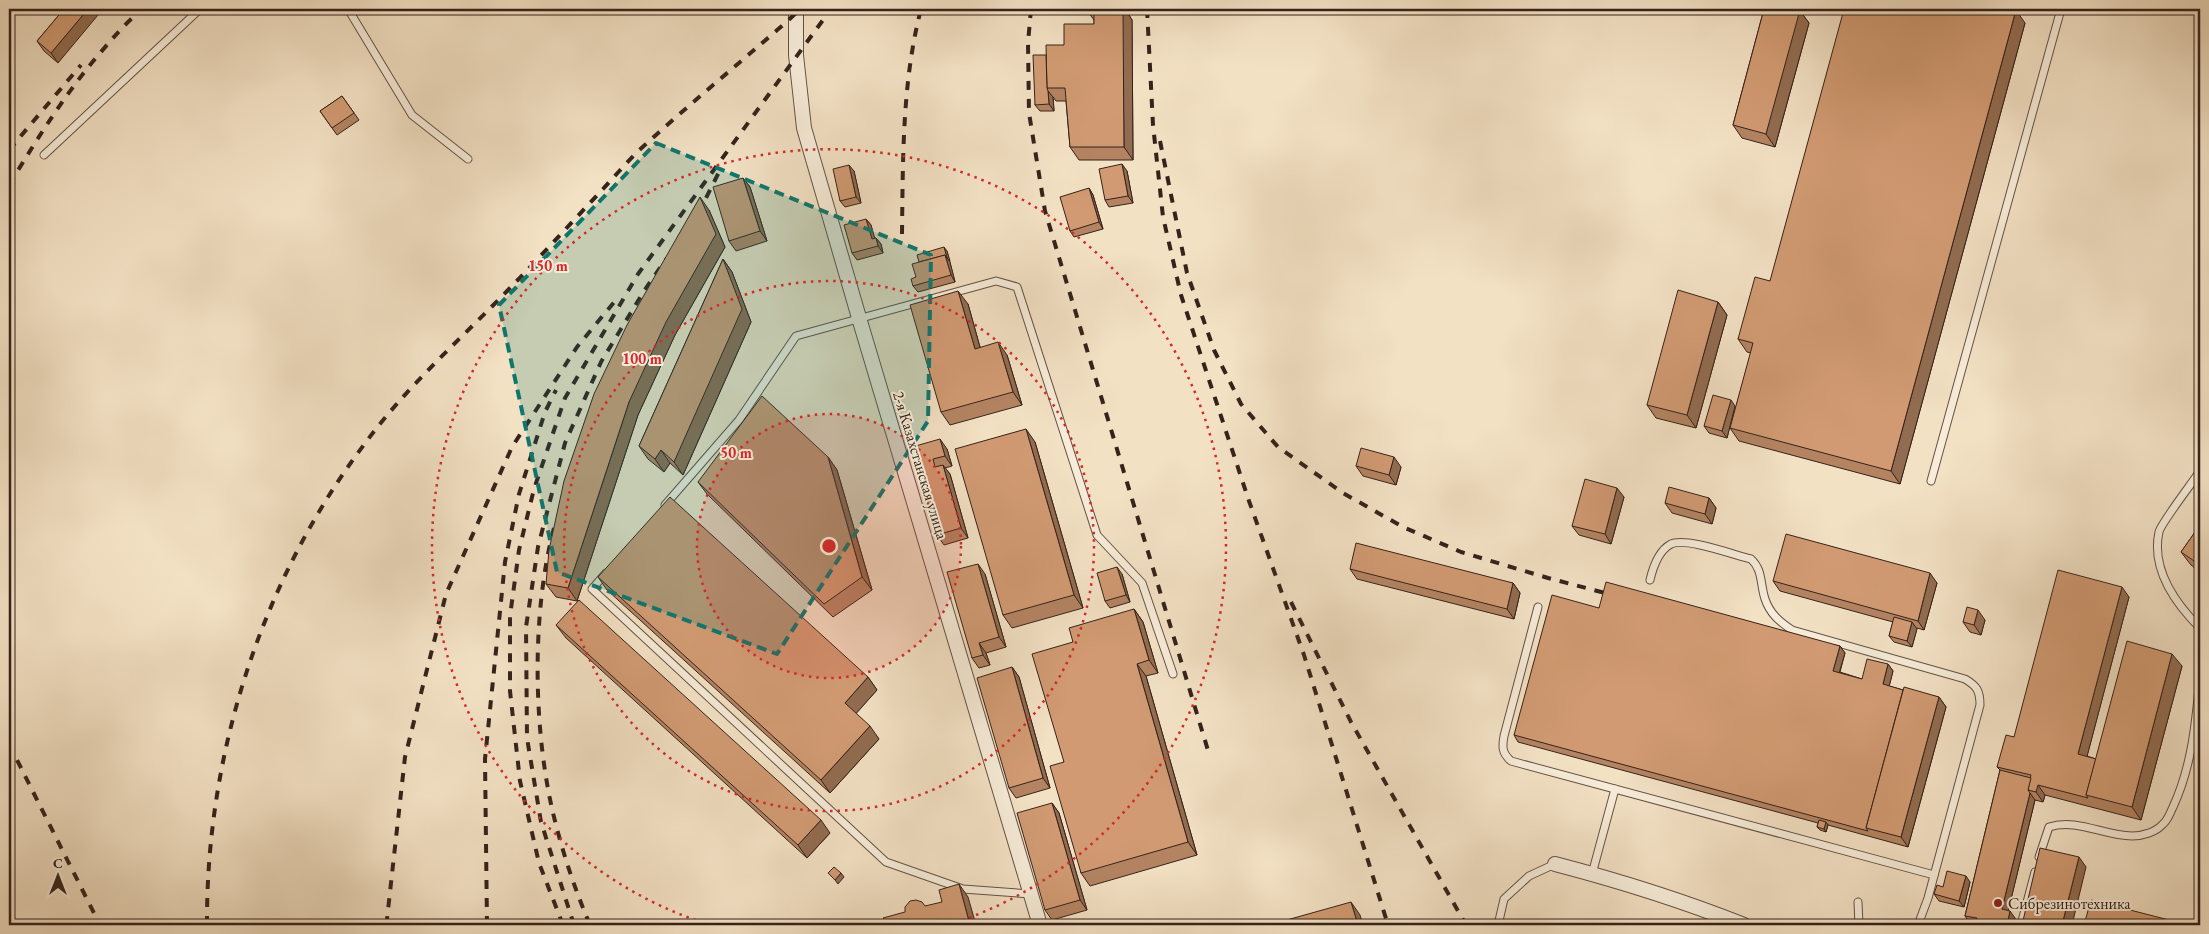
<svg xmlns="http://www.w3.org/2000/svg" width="2209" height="934" font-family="'EB Garamond',serif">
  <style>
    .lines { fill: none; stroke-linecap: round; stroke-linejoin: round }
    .lane-casing { stroke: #645245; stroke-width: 9 }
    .street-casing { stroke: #645245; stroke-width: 16 }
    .lane { stroke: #f7ecd9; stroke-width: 7 }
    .street { stroke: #f7ecd9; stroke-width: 14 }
    .rail { stroke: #35221b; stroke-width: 4; stroke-dasharray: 9 9; stroke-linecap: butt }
    .wall { fill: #b48462; stroke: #35221b }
    .shaded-wall { fill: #926c50; stroke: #35221b }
    .building { fill: #d19a72; stroke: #35221b }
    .marked { fill: #0f766e; fill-opacity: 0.2; stroke: #0f766e; stroke-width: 4; stroke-dasharray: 10 6; stroke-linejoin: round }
    .ring { fill: none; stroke: #d62828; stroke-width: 2.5; stroke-dasharray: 2.5 5 }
    .poi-dot { fill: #8f2418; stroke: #f7ecd9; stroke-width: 2 }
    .labels { text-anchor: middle; stroke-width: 4; stroke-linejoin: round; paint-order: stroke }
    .street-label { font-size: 16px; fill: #35221b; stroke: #f7ecd9 }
    .poi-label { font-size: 16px; fill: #35221b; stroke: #f7ecd9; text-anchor: start }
    .centre { fill: #d62828; stroke: #f7ecd9; stroke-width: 2.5 }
    .ring-label { font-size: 15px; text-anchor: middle; font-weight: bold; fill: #d62828; stroke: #f7ecd9; stroke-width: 4; stroke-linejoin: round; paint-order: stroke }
  </style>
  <rect width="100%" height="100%" fill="#f3e1c4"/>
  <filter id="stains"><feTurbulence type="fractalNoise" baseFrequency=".004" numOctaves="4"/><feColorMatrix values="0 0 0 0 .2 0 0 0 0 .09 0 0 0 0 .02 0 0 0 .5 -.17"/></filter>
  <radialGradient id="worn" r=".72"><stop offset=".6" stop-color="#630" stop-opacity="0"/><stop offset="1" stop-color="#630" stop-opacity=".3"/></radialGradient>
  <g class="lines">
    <g class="lane-casing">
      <g id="lane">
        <polyline points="348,9 412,115 468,159"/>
        <polyline points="44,155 200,9"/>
        <path d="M2200,471c-7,11 -39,52 -41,61 -8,37 17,72 41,96"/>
        <polyline points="1931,481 2061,9"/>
        <polyline points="665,505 739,420 796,336 996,281 1017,287 1097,535 1142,583 1173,674"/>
        <polyline points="606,573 592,589 886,862 963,889 1031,894"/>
        <path d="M1650,580c3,-13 8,-29 21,-36 15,-7 63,11 80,15 12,11 9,25 14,40 5,15 15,23 27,31l173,49c12,7 15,12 15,26l-52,193 -10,27"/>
        <path d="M1538,607l-34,129c-2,11 -2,17 7,25l423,114"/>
        <path d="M2039,857l10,-30c28,-9 55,9 83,9 11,0 24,-4 31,-12 5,-4 7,-11 10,-17 19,-41 23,-86 27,-130"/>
        <polyline points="1592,874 1615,789"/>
        <polyline points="1858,902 1859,925"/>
        <polyline points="1498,925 1504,899 1529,876 1555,864"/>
        <polyline points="2021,925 2035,872"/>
      </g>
    </g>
    <g class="street-casing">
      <g id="street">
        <polyline points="796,9 796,55 804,128 862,328 1040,925"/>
        <path d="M1555,864c65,17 126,36 189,61"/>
      </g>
    </g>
    <use href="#lane" class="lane"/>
    <use href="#street" class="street"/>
    <g class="rail">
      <polyline points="1031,9 1028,43 1029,113 1045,211 1210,757"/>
      <polyline points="1147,9 1153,125 1163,217 1181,295 1249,501 1304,655 1388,925"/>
      <polyline points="1160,141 1187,273 1214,350 1241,404 1278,447 1343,493 1403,527 1461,552 1548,578 1605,593"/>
      <polyline points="9,150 81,65"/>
      <path d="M9,185c28,-46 56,-91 91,-132 14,-16 26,-31 43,-44"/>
      <polyline points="698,214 719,172"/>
      <path d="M902,234c1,-76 0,-152 19,-225"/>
      <path d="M554,528c-23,86 -21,207 1,293 9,36 21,71 35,104"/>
      <polyline points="1291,602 1351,722 1466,925"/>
      <polyline points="9,744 100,925"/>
      <path d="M207,925c-1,-172 55,-346 159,-483 42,-57 95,-103 144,-154 31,-32 62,-66 93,-99 14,-15 28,-32 43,-45 35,-32 72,-63 108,-94 15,-13 32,-27 46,-41"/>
      <polyline points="388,925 387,919 405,757 446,594 512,447 577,347 615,301"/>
      <polyline points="487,925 485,759 505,562 519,494 545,412 556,390"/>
      <polyline points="563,925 539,863 520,781 510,691 510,616 519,550 534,489 565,398 638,274 831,9"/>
      <polyline points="574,925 541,822 527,738 526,627 538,547 565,443 601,362 644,291 666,259"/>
    </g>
  </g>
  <g class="wall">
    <polygon points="64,9 58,63 44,51 37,41"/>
    <polygon points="1086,9 1129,9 1129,15 1132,20 1133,160 1079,160 1070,147 1066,101 1056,101 1053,97 1054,111 1040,111 1035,105 1046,55 1064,45 1094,24 1094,20"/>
    <polygon points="1764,9 1805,9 1803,15 1809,23 1775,147 1742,138 1733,125"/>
    <polygon points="2025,23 1900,484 1739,441 1730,428 1751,353 1747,352 1738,339 1770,281"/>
    <polygon points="342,96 359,120 337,135 320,111"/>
    <polygon points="854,171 861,203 845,207 840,201"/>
    <polygon points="1127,171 1133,203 1109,207 1105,200"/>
    <polygon points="743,178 750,187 767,241 736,251 729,241"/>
    <polygon points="1089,188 1093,195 1103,229 1074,237 1070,231"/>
    <polygon points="709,210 725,247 675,335 638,415 577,601 556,597 546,584"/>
    <polygon points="866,219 871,225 874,238 876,238 881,244 883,253 857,260 852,253"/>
    <polygon points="947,251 955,282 918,292 913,286 916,277"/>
    <polygon points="723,259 732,272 751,322 683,475 670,463 664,472 648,459 639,446"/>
    <polygon points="1718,302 1727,315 1696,428 1656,418 1647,405"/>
    <polygon points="968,304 980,347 1007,355 1022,405 950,425 941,412"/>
    <polygon points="1735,406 1727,438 1709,433 1704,426"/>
    <polygon points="1035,442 1083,608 1012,628 1003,615"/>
    <polygon points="912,447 947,449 952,466 945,468 950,474 968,538 944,545 937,535"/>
    <polygon points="828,457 837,470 872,590 833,617 707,494 698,482"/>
    <polygon points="1356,466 1401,467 1396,485 1363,476"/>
    <polygon points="1624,497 1611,544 1579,535 1572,526"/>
    <polygon points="1709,498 1716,508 1712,524 1672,513 1665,503"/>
    <polygon points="2200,525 2200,572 2191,565 2181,552"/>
    <polygon points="1350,569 1513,583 1520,593 1514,619 1357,579"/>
    <polygon points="985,574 1006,647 986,653 990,665 979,668 972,658"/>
    <polygon points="1122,574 1130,602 1110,608 1105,601"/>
    <polygon points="598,577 868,677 877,690 856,713 879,739 830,793 607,590"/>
    <polygon points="1773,581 1937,583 1924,630 1917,628 1912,647 1894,642 1889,636 1893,622 1780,591"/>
    <polygon points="2129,597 2087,756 2096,759 2182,666 2141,820 2045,795 2043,802 2035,800 2008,911 2015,918 2013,925 1978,925 1977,924 1969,922 1965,916 2000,770 1997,767 2014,737"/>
    <polygon points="1599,608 1840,646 1845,653 1840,672 1862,679 1888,664 1893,671 1889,686 1903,690 1939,697 1946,707 1908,847 1828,825 1826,832 1820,830 1817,827 1818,823 1518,742 1514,735"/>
    <polygon points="1134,609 1143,622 1158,673 1146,676 1197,855 1090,886 1081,873 1064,762 1073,642"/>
    <polygon points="1985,620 1981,635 1970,632 1963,622"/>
    <polygon points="556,625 830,833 807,858 566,638"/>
    <polygon points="1012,667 1019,677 1050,788 1016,798 1009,788"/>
    <polygon points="1052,803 1059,813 1087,910 1052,920 1045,910"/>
    <polygon points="1970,882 1964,907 1939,901 1934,894 1943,887"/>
  </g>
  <g class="shaded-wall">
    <polygon points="88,9 103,9 58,63 51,53"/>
    <polygon points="1122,9 1129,9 1129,15 1132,20 1133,160 1124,147"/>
    <polygon points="1793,9 1805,9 1803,15 1809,23 1775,147 1766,134"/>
    <polygon points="2016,10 2025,23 1900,484 1891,471"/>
    <polygon points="1048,91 1053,97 1054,111 1049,104"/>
    <polygon points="1122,164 1127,171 1133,203 1128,196"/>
    <polygon points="849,165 854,171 861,203 856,197"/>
    <polygon points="743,178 750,187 767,241 760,231"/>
    <polygon points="1089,188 1093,195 1103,229 1099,222"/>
    <polygon points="700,197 709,210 725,247 675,335 638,415 577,601 568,588 629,402"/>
    <polygon points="866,219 871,225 877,246 872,239"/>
    <polygon points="876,238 881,244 883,253 878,246"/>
    <polygon points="944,247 947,251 950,261 947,258"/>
    <polygon points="945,255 950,262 955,282 951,275"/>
    <polygon points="723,259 732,272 751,322 683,475 674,462"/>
    <polygon points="958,291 968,304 984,362 975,349"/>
    <polygon points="1718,302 1727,315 1696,428 1687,415"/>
    <polygon points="998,342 1007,355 1022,405 1013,392"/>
    <polygon points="1731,400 1735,406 1727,438 1722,431"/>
    <polygon points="1026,429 1035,442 1083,608 1074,595"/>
    <polygon points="940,439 947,449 952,466 945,456"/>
    <polygon points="661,450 670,463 664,472 655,459"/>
    <polygon points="828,457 837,470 872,590 862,577"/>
    <polygon points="1394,457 1401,467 1396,485 1389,475"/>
    <polygon points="943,465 950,474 968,538 961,528"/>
    <polygon points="1617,488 1624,497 1611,544 1605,534"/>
    <polygon points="1709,498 1716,508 1712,524 1705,514"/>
    <polygon points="978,564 985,574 1006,647 999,637"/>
    <polygon points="1117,567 1122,574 1130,602 1126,595"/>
    <polygon points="1930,573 1937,583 1924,630 1918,621"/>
    <polygon points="1513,583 1520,593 1514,619 1507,609"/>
    <polygon points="2122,587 2129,597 2085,764 2078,754"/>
    <polygon points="1134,609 1143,622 1158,673 1149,660"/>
    <polygon points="1978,610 1985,620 1981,635 1974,625"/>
    <polygon points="1912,622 1917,629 1912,647 1907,641"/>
    <polygon points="979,643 986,653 990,665 983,655"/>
    <polygon points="1840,646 1845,653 1838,677 1833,671"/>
    <polygon points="2172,654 2182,666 2141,820 2132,807"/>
    <polygon points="1137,664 1146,676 1197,855 1188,842"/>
    <polygon points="1888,664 1893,671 1888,691 1883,684"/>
    <polygon points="1012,667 1019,677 1050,788 1043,778"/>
    <polygon points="868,677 877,690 854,716 845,703"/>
    <polygon points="1939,697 1946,707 1908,847 1901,837"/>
    <polygon points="870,726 879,739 830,793 821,780"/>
    <polygon points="2033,778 2045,795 2043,802 2036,792"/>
    <polygon points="2030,793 2035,800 2007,916 2002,909"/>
    <polygon points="1052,803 1059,813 1087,910 1080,900"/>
    <polygon points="821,820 830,833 807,858 798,845"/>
    <polygon points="1826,822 1828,825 1826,832 1824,829"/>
    <polygon points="2079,857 2086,867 2072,925 2062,925"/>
    <polygon points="841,873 844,877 838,884 835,880"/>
    <polygon points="1966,876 1970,882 1964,907 1959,901"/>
    <polygon points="959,884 968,897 976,925 970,925"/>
    <polygon points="1351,902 1360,915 1363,925 1358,925"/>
    <polygon points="2010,911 2015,918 2013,925 2007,925"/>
  </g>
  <g class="building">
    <polygon points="64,9 88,9 51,53 37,41"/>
    <polygon points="1094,9 1123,9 1124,147 1070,147 1065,88 1047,88 1046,45 1064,45 1064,24 1094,24"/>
    <polygon points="1764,9 1794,9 1800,10 1766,134 1733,125"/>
    <polygon points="1844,9 2012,9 2016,10 1891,471 1730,428 1753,343 1738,339 1755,277 1770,281"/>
    <polygon points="1033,55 1046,55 1047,88 1048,91 1049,104 1035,105"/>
    <polygon points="342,96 354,113 332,128 320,111"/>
    <polygon points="1122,164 1128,196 1105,200 1099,169"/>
    <polygon points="849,165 856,197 840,201 833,169"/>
    <polygon points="743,178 760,231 729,241 713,187"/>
    <polygon points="1089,188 1099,222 1070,231 1060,197"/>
    <polygon points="700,197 716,234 666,322 629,402 568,588 546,584 549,550 564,481 594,394 627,325"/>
    <polygon points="866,219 872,239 876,238 878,246 852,253 844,225"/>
    <polygon points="944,247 947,258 945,255 919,262 917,255"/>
    <polygon points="945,255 951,275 913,286 911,279 916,277 912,264"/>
    <polygon points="723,259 742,309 674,462 661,450 655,459 639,446"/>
    <polygon points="1678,290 1718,302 1687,415 1647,405"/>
    <polygon points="958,291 975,349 998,342 1013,392 941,412 910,305"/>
    <polygon points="1713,395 1731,400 1722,431 1704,426"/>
    <polygon points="762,396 828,457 862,577 824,604 698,482"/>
    <polygon points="1026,429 1074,595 1003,615 955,449"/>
    <polygon points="940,439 945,456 933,459 935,467 943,465 961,528 937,535 912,447"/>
    <polygon points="1361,448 1394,457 1389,475 1356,466"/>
    <polygon points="1585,479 1617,488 1605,534 1572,526"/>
    <polygon points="1669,487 1709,498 1705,514 1665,503"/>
    <polygon points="670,497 868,677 845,703 870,726 821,780 598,577"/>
    <polygon points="2200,525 2200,565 2181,552"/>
    <polygon points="1786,534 1930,573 1918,621 1773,581"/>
    <polygon points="1356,543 1513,583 1507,609 1350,569"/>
    <polygon points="978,564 999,637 979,643 983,655 972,658 947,572"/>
    <polygon points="1117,567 1126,595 1105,601 1097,573"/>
    <polygon points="2058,570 2122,587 2078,754 2096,759 2086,795 2088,798 2038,785 2036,792 2028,790 2031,775 1997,767 2006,735 2014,737"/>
    <polygon points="1606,582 1840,646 1833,671 1862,679 1867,659 1888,664 1883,684 1903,690 1866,828 1868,831 1514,735 1552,595 1599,608"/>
    <polygon points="579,600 821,820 798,845 556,625"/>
    <polygon points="1967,607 1978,610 1974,625 1963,622"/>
    <polygon points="1134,609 1149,660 1137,664 1188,842 1081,873 1050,766 1064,762 1032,654 1073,642 1069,628"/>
    <polygon points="1894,617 1912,622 1907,641 1889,636"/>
    <polygon points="2127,641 2172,654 2132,807 2086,795"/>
    <polygon points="1012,667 1043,778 1009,788 977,678"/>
    <polygon points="1904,687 1939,697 1901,837 1866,828"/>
    <polygon points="2000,770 2031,778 2028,790 2030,793 2002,909 2010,911 2007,925 1981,925 1976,923 1977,918 1965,916"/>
    <polygon points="1052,803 1080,900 1045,910 1017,813"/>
    <polygon points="1819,820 1826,822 1824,829 1817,827"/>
    <polygon points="2040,848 2079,857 2062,925 2022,925"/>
    <polygon points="834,867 841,873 835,880 828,873"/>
    <polygon points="1947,871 1966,876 1959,901 1934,894 1937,885 1943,887"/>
    <polygon points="959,884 970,925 890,925 883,918 905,912 905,907 910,901 916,900 922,902 925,906 942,902 939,890"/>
    <polygon points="2091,900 2173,921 2172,925 2084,925"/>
    <polygon points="1351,902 1358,925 1269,925"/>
  </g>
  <path class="marked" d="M656,143l275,112 -3,166 -151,233 -220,-82 -58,-267z"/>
  <circle cx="829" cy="546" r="132" fill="#d62828" fill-opacity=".12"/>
  <g class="ring">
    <circle cx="829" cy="546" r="132"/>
    <circle cx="829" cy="546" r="265"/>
    <path d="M710 925A397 397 0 1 1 948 925"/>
  </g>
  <circle class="poi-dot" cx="1998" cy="903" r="5"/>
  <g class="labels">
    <g class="street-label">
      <text transform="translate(921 465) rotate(73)" y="6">2-я Казахстанская улица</text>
    </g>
    <g class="poi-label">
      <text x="2008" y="909">Сибрезинотехника</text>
    </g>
  </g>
  <circle cx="829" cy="546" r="8" class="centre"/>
  <g class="ring-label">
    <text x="548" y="271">150 m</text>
    <text x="642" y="364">100 m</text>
    <text x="736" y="458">50 m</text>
  </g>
  <rect width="2209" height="934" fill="none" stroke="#f3e1c4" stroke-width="30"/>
  <rect x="10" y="10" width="2189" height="914" fill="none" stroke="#35221b" stroke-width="2.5"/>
  <rect x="15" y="15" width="2179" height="904" fill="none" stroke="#35221b"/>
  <g transform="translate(58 876)" stroke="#f7ecd9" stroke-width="4" paint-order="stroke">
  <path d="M0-4L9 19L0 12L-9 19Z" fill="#35221b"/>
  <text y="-8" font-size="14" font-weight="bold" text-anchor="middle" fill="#35221b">С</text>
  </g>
  <rect width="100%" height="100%" filter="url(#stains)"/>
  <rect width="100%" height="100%" fill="url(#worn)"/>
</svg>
